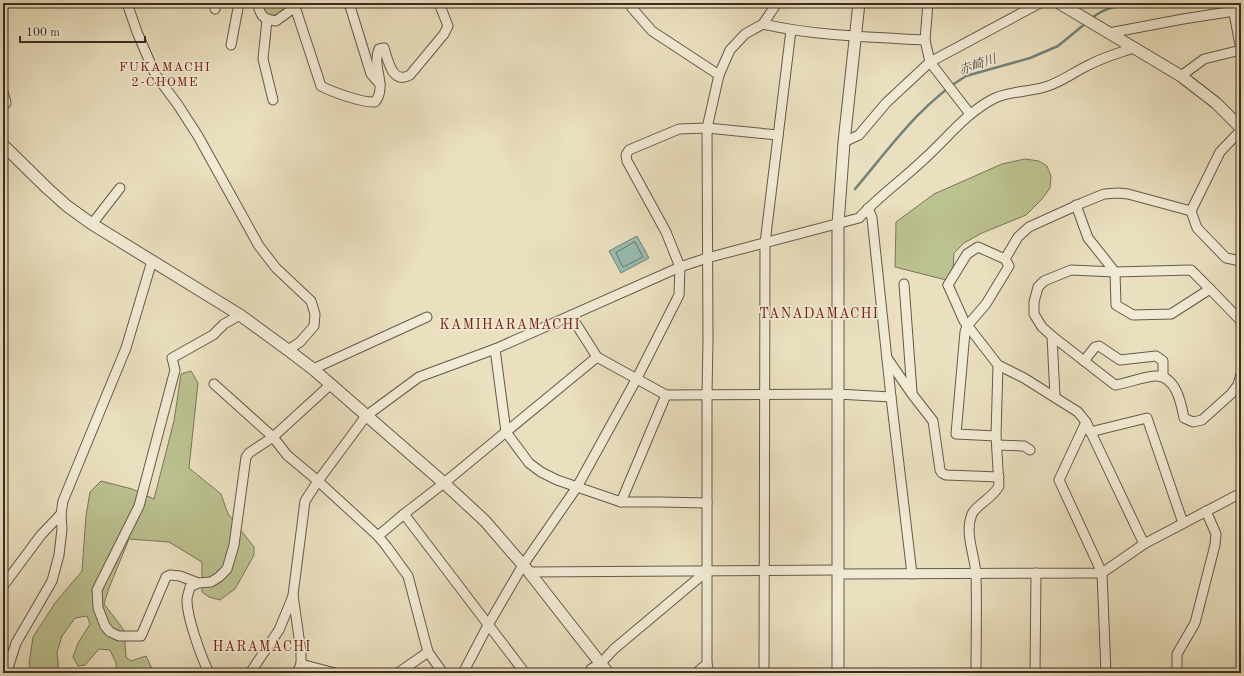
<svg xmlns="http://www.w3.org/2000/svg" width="1244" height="676" font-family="'Old Standard TT','Noto Serif JP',serif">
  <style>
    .green { fill: #bbc18f; stroke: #7a765a }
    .water { fill: #98bdb1; stroke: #728379 }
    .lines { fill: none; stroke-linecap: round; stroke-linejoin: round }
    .shore { stroke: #69746a; stroke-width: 1 }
    .stream { stroke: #728379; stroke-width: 2.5 }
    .minor-casing { stroke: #66594b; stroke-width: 11 }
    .tertiary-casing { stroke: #66594b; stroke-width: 13 }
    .minor { stroke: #f1ebd5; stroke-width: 9 }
    .tertiary { stroke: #f1ebd5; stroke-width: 11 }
    .labels { text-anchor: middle; stroke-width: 3; stroke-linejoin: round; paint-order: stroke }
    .water-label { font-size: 13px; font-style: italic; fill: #525047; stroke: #f1ebd5 }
    .neighbourhood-label { font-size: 13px; letter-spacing: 1px; fill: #7a1f14; stroke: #f1ebd5 }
    .quarter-label { font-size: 14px; letter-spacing: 1px; fill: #7a1f14; stroke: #f1ebd5 }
  </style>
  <rect width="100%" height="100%" fill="#eae0bf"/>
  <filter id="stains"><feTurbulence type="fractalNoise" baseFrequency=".005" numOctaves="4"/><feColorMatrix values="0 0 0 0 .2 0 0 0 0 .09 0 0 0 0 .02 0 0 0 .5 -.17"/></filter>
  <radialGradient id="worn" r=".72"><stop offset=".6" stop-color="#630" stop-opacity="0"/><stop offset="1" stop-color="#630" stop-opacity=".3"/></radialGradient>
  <g class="green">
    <path d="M262,3h26c-4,9 -13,16 -22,10z"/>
    <polygon points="1025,159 1039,161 1047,166 1051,176 1050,188 1042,199 1026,215 982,233 964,243 954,253 953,271 950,281 895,267 896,222 934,194 1002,164"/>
    <polygon points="191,371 198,383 189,468 221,494 228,514 254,547 254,555 235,589 220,600 209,597 202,592 202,562 169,542 129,539 109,588 104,604 124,630 126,657 131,661 146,656 154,673 116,673 116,663 110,650 99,649 85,665 78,666 73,657 78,643 90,624 87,616 75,618 62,636 57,652 59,673 32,673 29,664 33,637 55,603 82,571 86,516 90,492 101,481 132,489 154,499 174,421 181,374"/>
  </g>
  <polygon class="water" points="637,236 649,258 621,273 609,251"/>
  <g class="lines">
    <polygon class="shore" points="635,242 643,257 623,267 616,253"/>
    <g class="stream">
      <path d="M1091,19c13,-12 28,-13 44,-16"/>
      <path d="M855,189c34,-40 66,-86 111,-113l64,-18 28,-12 28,-23"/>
    </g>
    <g class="minor-casing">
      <g id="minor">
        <polyline points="127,3 137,32 155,74 178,105 198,136 259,246 276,268 311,301 315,314 314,326 300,342 288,350"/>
        <path d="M257,3c4,13 5,16 19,18l19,-14"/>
        <path d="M295,3v4l26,79c11,6 42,17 54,16 13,-17 -4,-35 4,-53l5,-1c4,12 8,37 26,27l34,-41 4,-8 -9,-23"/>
        <polyline points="349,3 371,74 380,84"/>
        <polyline points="630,3 632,8 652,31 719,75"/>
        <polyline points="928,3 925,40 930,62 970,114"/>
        <polyline points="1232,3 1241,50"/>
        <polyline points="3,5 5,3"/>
        <polyline points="215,9 216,3"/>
        <polyline points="267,20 263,59 273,100"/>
        <path d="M763,24c53,12 108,13 162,16"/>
        <polyline points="1109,33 1183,19 1241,10"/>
        <polyline points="231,45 239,3"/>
        <polyline points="1181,76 1204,59 1241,50"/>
        <polyline points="3,92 6,103 3,106"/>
        <polyline points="844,142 859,135 886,103 930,62 1040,3"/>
        <polyline points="1076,205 1088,238 1115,272 1116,305 1133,315 1171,314 1210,289"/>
        <polyline points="868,208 872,218 891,397 912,574"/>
        <polyline points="1191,211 1197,228 1226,258 1241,261"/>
        <polyline points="92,224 120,188"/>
        <polyline points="904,284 912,392"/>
        <polyline points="948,285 967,254 978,247 1005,259 1018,237 1029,227 1082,203 1104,194 1118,193 1128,194 1191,211 1220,152 1241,130"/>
        <polyline points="948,285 964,321 998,365 1024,378 1078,412 1086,422 1144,544"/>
        <polyline points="240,315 224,324 213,335 172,358 175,370 139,506 97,590 98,608 105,626 110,632 119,636 141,636 166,577 170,575 180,576 198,583 211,582 219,577 227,569 234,545 246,457 249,453 273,437 330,385"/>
        <polyline points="571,316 597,357 666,395 837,394 891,397"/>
        <path d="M1241,321l-31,-32 -19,-19 -76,2 -44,-2 -27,11 -6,6 -4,15v12l8,13 10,9 63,49c13,-2 27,-8 40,-9 21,-1 26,27 29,42l9,4 9,-2 29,-26 7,-9 3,-11"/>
        <polyline points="1052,336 1055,397"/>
        <polyline points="495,349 506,432 529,463 541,472 557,480 621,502 660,502 707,503"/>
        <polyline points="887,358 912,394 933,421 940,470 942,473 946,475 999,477"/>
        <polyline points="1084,361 1095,347 1099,346 1120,360 1156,356 1163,361 1163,377"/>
        <polyline points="313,369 427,317"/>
        <polyline points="214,384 273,437 287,455 318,481 378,536 387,547 408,576 428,652 443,673"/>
        <polyline points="1086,422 1059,480 1102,573 1106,673"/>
        <polyline points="1090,432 1147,418 1183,523"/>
        <polyline points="996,436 956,434 965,332 967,326 986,304 1009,266 1005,259"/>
        <polyline points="997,445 1024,446 1030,450"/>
        <polyline points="621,502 666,395"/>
        <polyline points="404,514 525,673"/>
        <polyline points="378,536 404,514 444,483 597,357"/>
        <polyline points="529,572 838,570"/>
        <polyline points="838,574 1102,573 1144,544 1241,493"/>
        <path d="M198,583l-8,4c-1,5 -3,9 -3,13 0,18 14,56 22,73"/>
        <polyline points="3,586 41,535 61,514"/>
        <polyline points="301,664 335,673"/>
        <polyline points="7,673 8,668 16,643 52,581 59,555 62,529 61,514 63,501 126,348 152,261"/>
        <polyline points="250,673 279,630 293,596"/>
        <path d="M297,673l4,-9v-12l-8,-57 12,-94 13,-20 48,-65 53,-39 76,-28 185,-82 27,-9 152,-40c19,-21 42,-37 63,-57 24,-21 43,-48 73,-63 16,-7 33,-6 50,-11 17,-5 30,-16 46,-23 13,-7 28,-11 42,-16"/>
        <polyline points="398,673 428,652"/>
        <polyline points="463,673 488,625 523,565 577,487 637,378 679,295 680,267 666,232 627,161 626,155 629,150 679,129 707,128 778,135"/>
        <polyline points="589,673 591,669 601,663 614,649 707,571"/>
        <polyline points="696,673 707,664"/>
        <polyline points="709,673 707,664 707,394 708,340 707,128 719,75 730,50 745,34 763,24 777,3"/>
        <polyline points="764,673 765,243 791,30"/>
        <path d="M976,673c0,-33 1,-66 0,-98 -1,-20 -12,-42 -4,-61 5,-10 20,-15 27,-28l-3,-50 2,-71"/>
        <polyline points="1035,673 1036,573"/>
        <polyline points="1177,673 1177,654 1195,623 1215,545 1216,534 1206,511"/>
      </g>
    </g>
    <g class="tertiary-casing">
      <g id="tertiary">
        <polyline points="1059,3 1181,76 1216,103 1241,128"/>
        <polyline points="3,145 48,189 67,206 92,224 240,315 288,350 313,369 444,483 485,521 529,572 608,673"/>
        <polyline points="838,673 838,224 844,142 859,3"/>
      </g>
    </g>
    <use href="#minor" class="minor"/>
    <use href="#tertiary" class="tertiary"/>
  </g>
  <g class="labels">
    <g class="water-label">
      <text transform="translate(977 64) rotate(-19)" y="5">赤崎川</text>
    </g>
    <g class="neighbourhood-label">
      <text x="165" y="71">FUKAMACHI<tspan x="165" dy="15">2-CHOME</tspan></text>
    </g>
    <g class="quarter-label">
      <text x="819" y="318">TANADAMACHI</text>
      <text x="510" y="329">KAMIHARAMACHI</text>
      <text x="262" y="651">HARAMACHI</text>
    </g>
  </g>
  <rect width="1244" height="676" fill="none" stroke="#eae0bf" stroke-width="16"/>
  <rect x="4" y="4" width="1236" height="668" fill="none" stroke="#3a2c24" stroke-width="2"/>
  <rect x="8" y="8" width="1228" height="660" fill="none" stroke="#3a2c24"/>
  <path d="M20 36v6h125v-6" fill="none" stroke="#3a2c24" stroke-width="2"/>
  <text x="26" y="36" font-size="12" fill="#3a2c24" stroke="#f1ebd5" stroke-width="3" paint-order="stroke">100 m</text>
  <rect width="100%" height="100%" filter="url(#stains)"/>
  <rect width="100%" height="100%" fill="url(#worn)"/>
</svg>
